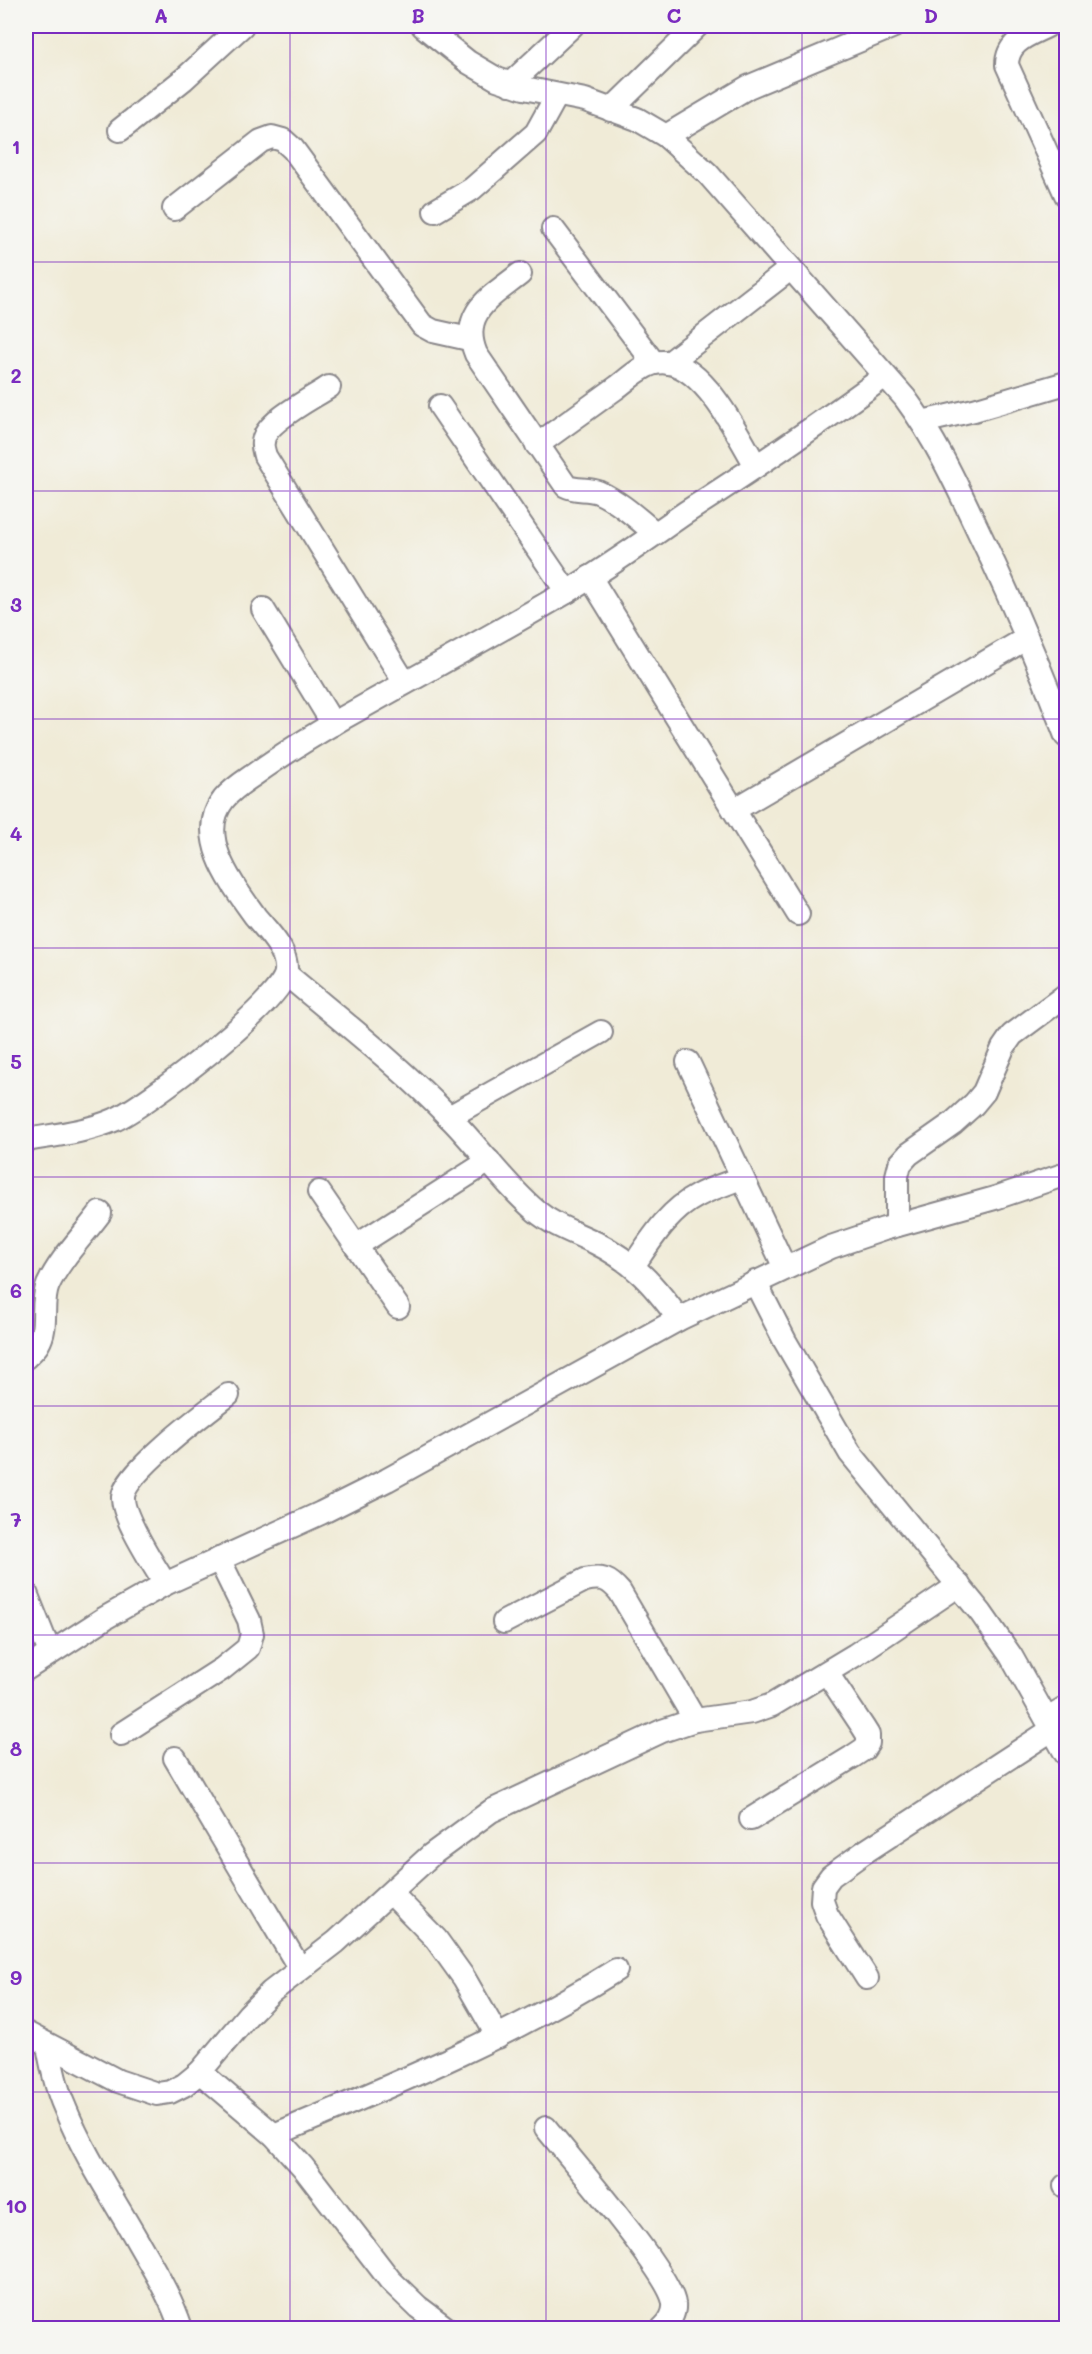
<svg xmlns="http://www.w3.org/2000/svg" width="1092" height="2354" font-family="Mali,sans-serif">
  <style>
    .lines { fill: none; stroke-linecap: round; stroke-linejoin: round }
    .minor-casing { stroke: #898689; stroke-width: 26 }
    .minor { stroke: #fff; stroke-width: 22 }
    .grid { fill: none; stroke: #7b2cbf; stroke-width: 1.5; stroke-opacity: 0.55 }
    .neatline { fill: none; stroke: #7b2cbf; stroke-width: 2 }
    .grid-label { font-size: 20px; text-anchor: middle; font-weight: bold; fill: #7b2cbf }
  </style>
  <rect width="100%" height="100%" fill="#f6f6f2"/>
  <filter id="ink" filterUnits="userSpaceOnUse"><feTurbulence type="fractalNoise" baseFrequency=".0167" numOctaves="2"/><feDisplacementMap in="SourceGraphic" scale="12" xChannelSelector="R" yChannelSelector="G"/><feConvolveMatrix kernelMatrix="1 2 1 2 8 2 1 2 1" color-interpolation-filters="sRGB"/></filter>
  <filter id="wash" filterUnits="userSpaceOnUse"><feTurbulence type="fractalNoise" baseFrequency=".008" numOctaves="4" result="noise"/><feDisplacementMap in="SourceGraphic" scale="24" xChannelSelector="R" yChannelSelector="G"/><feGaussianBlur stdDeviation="1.35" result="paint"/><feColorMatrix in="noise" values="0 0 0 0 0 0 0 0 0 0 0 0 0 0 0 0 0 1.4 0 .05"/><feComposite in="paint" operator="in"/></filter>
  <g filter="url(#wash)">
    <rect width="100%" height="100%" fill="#f0ebd7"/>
  </g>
  <g filter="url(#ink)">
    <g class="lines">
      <g class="minor-casing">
        <g id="minor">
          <path d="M423,26l45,36 29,17 27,9 61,12 52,19 29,17 42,38 197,224c29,39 50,83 71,128 33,68 63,138 90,210"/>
          <path d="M1047,26c-18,9 -40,15 -40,39l59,130"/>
          <polyline points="510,84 572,26"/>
          <polyline points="611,110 697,26"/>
          <polyline points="120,130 184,79 242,26"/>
          <polyline points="666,136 748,87 894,26"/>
          <polyline points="174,209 261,141 272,137 283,140 293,149 422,325 433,331 469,339"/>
          <polyline points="435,211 472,189 536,133 557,95"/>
          <polyline points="553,229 654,363"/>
          <path d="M520,274c-29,23 -61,39 -44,80l90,132c9,5 21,2 32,6 22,10 39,26 57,41"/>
          <polyline points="669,363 790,269"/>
          <path d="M329,387c-16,11 -65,35 -66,55 -1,4 1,10 2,14l140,227"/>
          <polyline points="440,406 567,592"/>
          <polyline points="922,422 974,410 1066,383"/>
          <path d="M537,445c26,-19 53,-38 79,-57 11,-8 25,-22 39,-25 44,-10 83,72 101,103"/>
          <polyline points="590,577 798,914"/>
          <polyline points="263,609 333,724"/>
          <polyline points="734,810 1027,638"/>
          <path d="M286,974c56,47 114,92 164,144 30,30 54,66 86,93 18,15 40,22 60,32 38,19 58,42 83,76"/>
          <polyline points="688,1062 785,1268"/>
          <polyline points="449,1117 601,1032"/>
          <path d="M26,1140c30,-5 60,-8 88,-20 31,-13 169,-119 172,-148 2,-22 -19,-41 -31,-56 -22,-31 -61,-80 -31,-117 8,-10 21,-18 31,-25 28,-20 57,-38 88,-56 74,-42 149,-82 222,-125 41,-24 81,-53 120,-80 68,-44 135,-89 200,-137"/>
          <polyline points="319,1192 398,1307"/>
          <polyline points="897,1225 897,1176 900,1164 909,1154 953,1123 974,1104 984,1092 1003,1048 1012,1035 1066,995"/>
          <polyline points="356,1246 489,1161"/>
          <path d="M633,1266c18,-26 35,-55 64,-70 14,-8 30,-12 44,-18"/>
          <polyline points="755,1282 785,1341 850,1453 981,1613 1011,1656 1066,1754"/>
          <path d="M26,1357c4,-4 9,-8 12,-13 11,-18 2,-40 10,-59 12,-26 35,-49 52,-72"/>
          <path d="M165,1584c-11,-19 -43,-67 -42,-87 1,-24 84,-86 105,-102"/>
          <polyline points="26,1593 50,1653"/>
          <path d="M504,1622l81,-42c17,-4 24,-1 35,12l75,128"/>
          <polyline points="26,1669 105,1618 165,1584 321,1513 387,1480 679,1319 831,1247 884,1229 995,1198 1066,1174"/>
          <polyline points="1048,1719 1066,1708"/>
          <polyline points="121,1734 222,1669 248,1648 252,1634 249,1620 219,1559"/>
          <polyline points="175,1758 300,1969"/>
          <polyline points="751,1819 852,1757 864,1749 868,1743 868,1735 863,1727 827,1673"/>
          <polyline points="391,1893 436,1939 464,1978 498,2037"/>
          <polyline points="867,1978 827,1915 822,1901 823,1887 831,1876 863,1853 1053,1729"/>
          <polyline points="26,2033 118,2081 157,2094 170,2092 184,2085 200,2072 248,2015 271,1992 336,1942 431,1855 491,1811 662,1731 695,1720 752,1712 772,1705 855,1655 959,1585"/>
          <path d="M48,2046c4,21 8,42 17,62 19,47 48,90 73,134 16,28 33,55 43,86"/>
          <polyline points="200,2072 274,2135 303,2167 390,2280 418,2307 446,2328"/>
          <path d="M546,2128c23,29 126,147 128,176 1,9 -5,19 -11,24"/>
          <path d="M274,2135c117,-49 234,-97 342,-165"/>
          <polyline points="1065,2186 1066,2186"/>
        </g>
      </g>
      <use href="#minor" class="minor"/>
    </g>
  </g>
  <path class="grid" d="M290,26v2302M546,26v2302M802,26v2302M26,262h1040M26,491h1040M26,719h1040M26,948h1040M26,1177h1040M26,1406h1040M26,1635h1040M26,1863h1040M26,2092h1040"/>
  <rect width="1092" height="2354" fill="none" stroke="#f6f6f2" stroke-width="66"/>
  <rect x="33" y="33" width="1026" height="2288" class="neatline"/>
  <g class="grid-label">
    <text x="161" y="23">A</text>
    <text x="418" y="23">B</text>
    <text x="674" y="23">C</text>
    <text x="931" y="23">D</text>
    <text x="16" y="154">1</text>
    <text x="16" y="383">2</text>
    <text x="16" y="612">3</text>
    <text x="16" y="841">4</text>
    <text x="16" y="1069">5</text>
    <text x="16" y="1298">6</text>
    <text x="16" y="1527">7</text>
    <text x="16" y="1756">8</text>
    <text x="16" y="1985">9</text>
    <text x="16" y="2213">10</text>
  </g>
</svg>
